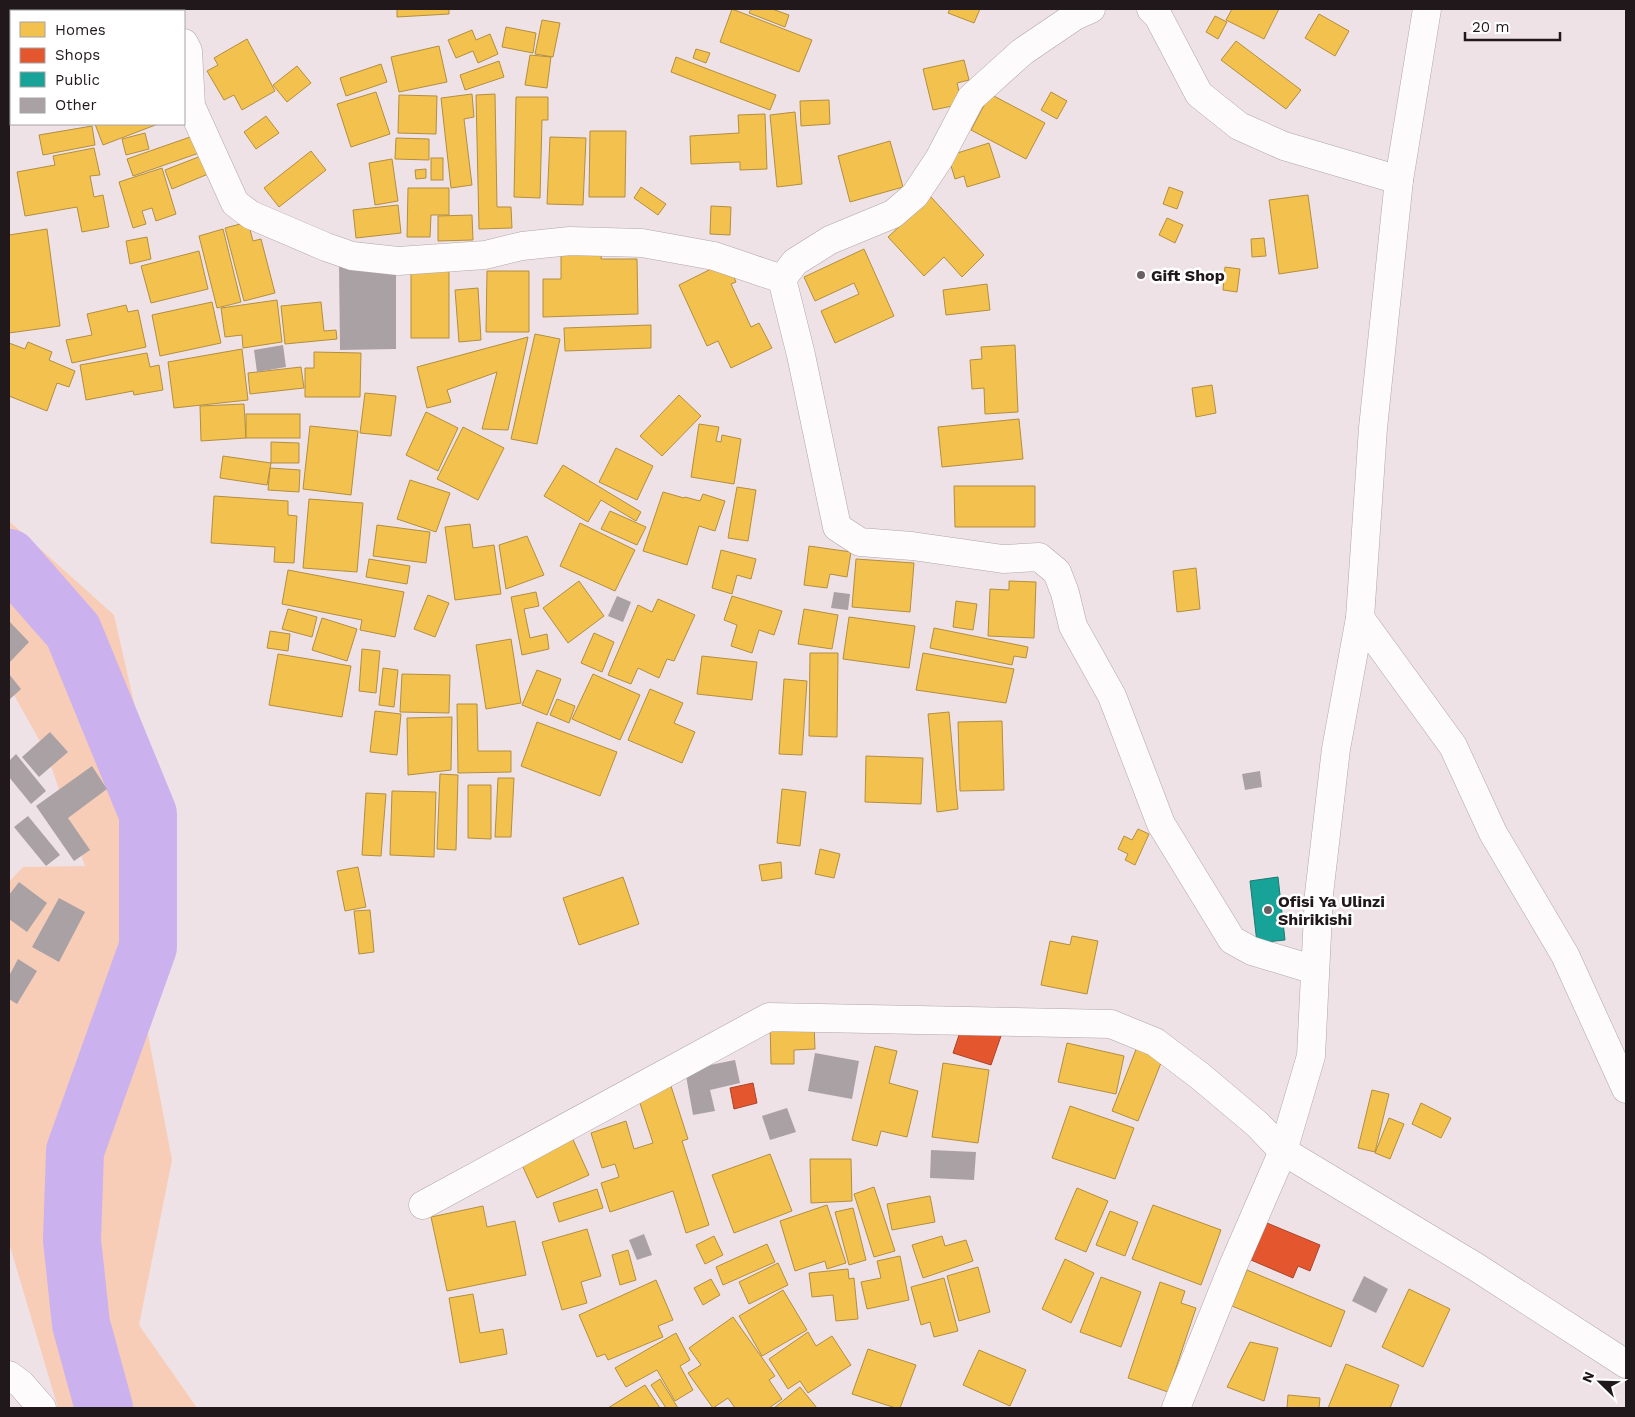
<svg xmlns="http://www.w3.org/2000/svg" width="1635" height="1417" font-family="'Work Sans',sans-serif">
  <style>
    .green { fill: #f7cdb8 }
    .homes { fill: #f2c14e; stroke: #b38e3f }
    .shops { fill: #e4572e; stroke: #aa4428 }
    .public { fill: #17a398; stroke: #1a7972 }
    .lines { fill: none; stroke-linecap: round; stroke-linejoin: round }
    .river { stroke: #cbb1ee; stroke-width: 58 }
    .building { fill: #aaa1a5 }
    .minor-casing { stroke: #b0a6aa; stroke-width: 29 }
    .minor { stroke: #fdfbfb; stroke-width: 28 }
    .poi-dot { fill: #695f62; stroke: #fff; stroke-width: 2 }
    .labels { text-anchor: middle; stroke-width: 5; stroke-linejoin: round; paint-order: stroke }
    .poi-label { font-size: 16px; font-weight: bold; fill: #21181b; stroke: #fff; text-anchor: start }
  </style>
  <rect width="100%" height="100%" fill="#efe2e6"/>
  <polygon class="green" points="9,521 114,615 155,795 147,1029 172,1160 139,1325 197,1408 58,1408 9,1243 9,882 23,867 85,866 47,754 9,686"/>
  <g class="homes">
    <polygon points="397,9 449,9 449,14 397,17"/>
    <polygon points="732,9 812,40 799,72 720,42"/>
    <polygon points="751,9 772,9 789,15 785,27 749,13"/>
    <polygon points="950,9 980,9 974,23 948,13"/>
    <polygon points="1232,9 1279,9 1264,39 1226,20"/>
    <polygon points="1319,14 1349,31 1335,56 1305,38"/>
    <polygon points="1215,16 1227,22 1218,39 1206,32"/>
    <polygon points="542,20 560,23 553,57 535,54"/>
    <polygon points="506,27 536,33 533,53 502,47"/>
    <polygon points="472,30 476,40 490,34 498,54 478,63 473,51 456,58 448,40"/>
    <polygon points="9,34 11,38 11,95 9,97"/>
    <polygon points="247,39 275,91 242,110 234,95 224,100 207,71 218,65 214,58"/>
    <polygon points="1236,41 1301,90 1286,109 1221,60"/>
    <polygon points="439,46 447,82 399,92 391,57"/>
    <polygon points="696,49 710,53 706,63 693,58"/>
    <polygon points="530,55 551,57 547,88 525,85"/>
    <polygon points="676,57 776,95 770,110 671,72"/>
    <polygon points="964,60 969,80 957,83 962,104 933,110 923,69"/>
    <polygon points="499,61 504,77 465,90 460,75"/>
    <polygon points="381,64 387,82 346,96 340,78"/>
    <polygon points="297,66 311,83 287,102 273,85"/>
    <polygon points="376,92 390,134 351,147 337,104"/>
    <polygon points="1051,92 1067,101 1057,119 1041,110"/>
    <polygon points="472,94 474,117 464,119 472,185 451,188 441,98"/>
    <polygon points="495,94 497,207 511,207 512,228 479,229 476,95"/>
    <polygon points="990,94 1045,123 1026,159 971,130"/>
    <polygon points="399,95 437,96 436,134 398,133"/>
    <polygon points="516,97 548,97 548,120 542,120 540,198 514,197"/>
    <polygon points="829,100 830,124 801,126 800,101"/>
    <polygon points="795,112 802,184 777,187 770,115"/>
    <polygon points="765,114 767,169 740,170 740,162 691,164 690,136 739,133 738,115"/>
    <polygon points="266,116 279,133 256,149 244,132"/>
    <polygon points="95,124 158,124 103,145"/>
    <polygon points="92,126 95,145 43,155 39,135"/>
    <polygon points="590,131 626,131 625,197 589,197"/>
    <polygon points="145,133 149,149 126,155 122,139"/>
    <polygon points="193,136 199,153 133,176 127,159"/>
    <polygon points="550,137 586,138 583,205 547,204"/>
    <polygon points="396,138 429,139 429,160 395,159"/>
    <polygon points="890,141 903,187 850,202 838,156"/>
    <polygon points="989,143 1000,177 967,187 964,176 955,179 948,156"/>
    <polygon points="94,148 100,175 90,176 94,197 103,195 109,227 82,232 77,207 25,216 17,172 55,165 53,156"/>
    <polygon points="311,151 326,170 279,207 264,188"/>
    <polygon points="206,154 213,172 172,189 165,170"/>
    <rect x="431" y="158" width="12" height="22"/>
    <polygon points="392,159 398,201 375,205 369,163"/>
    <polygon points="162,168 176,214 156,221 152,208 142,211 146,224 133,228 119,182"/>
    <polygon points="426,169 426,178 416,179 415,170"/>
    <polygon points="641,187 666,204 658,215 634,198"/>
    <polygon points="1169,187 1183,192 1177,209 1163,204"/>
    <polygon points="408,188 449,188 449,215 431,215 430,237 407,237"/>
    <polygon points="1308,195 1318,268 1279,274 1269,200"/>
    <polygon points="931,197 984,255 962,277 944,257 924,276 888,237"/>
    <polygon points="398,205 401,233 356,238 353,210"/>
    <polygon points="711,206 731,207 730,235 710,234"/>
    <polygon points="472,215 473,240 438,241 438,216"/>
    <polygon points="1167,218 1183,225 1175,243 1159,235"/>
    <polygon points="248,222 253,241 261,239 275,293 244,301 225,228"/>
    <polygon points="47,229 60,326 9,333 9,235"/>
    <polygon points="223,229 241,302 217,308 199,236"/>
    <polygon points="147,237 151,259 130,264 126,241"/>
    <polygon points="1264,238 1266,256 1252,257 1251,239"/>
    <polygon points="602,246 601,259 637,259 638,314 543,317 543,279 561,279 561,247"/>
    <polygon points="864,249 894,316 835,343 821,311 859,294 854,283 815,301 804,277"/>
    <polygon points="199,251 208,289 151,303 141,266"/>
    <polygon points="727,261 736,282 731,284 751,327 759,323 772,348 731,368 718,341 707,346 679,285"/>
    <rect x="411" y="264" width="38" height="74"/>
    <polygon points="1225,267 1240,269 1237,292 1223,290"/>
    <polygon points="487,271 529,271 529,332 486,332"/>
    <polygon points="987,284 990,310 946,315 943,290"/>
    <polygon points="478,288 481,340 459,342 455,290"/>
    <polygon points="277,300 282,342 243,348 242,335 225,337 221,308"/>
    <polygon points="212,302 221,343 160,356 152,315"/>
    <polygon points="321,302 324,331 336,330 337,339 285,344 281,306"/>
    <polygon points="126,305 128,312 138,310 146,347 72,363 66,340 92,335 87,314"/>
    <polygon points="651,325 651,348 565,351 564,328"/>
    <polygon points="535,334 560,339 537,444 511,439"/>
    <polygon points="528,337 508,430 482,429 497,372 447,390 451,402 427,408 417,367"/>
    <polygon points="28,342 52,352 49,360 75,371 69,387 57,383 47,411 9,396 9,343 25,349"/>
    <polygon points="1015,345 1018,412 985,414 984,388 972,389 970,360 982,359 981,347"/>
    <polygon points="242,349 248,400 174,408 168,362"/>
    <polygon points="314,352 361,353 360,397 305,397 305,368 314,368"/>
    <polygon points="147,353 150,367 159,365 163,390 134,395 133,391 86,400 80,365"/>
    <polygon points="301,367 304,388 250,394 248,373"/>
    <polygon points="1212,385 1216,413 1196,417 1192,388"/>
    <polygon points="365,393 396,396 391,436 360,433"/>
    <polygon points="679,395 701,416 662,456 640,436"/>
    <polygon points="244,404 246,438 201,441 200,406"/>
    <polygon points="426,412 458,428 438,471 406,455"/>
    <rect x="246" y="414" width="54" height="24"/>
    <polygon points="1019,419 1023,459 942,467 938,427"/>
    <polygon points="699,424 719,427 716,441 721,442 722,435 741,439 734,484 691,477"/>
    <polygon points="310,426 358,431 351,495 303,489"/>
    <polygon points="463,427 504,448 478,500 437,479"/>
    <polygon points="271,442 299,443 299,463 271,463"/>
    <polygon points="616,448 653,466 637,500 599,482"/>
    <polygon points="223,456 271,463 267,485 220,478"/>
    <polygon points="563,465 641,512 636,521 601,500 588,522 544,496"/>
    <polygon points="270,468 300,470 299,492 268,490"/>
    <polygon points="410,480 450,493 436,532 397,519"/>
    <polygon points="954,486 1035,486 1035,527 955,527"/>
    <polygon points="737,487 756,490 748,541 728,538"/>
    <polygon points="663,492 684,498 685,497 700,501 703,494 725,501 715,531 699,526 687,565 643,551"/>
    <polygon points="214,496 288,501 288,515 297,516 294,563 274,562 275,547 211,543"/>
    <polygon points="309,499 363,503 357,572 303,568"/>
    <polygon points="610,511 646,527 637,545 601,529"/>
    <polygon points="580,523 635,550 615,591 560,566"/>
    <polygon points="470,524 473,548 494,545 501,594 455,600 445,527"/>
    <polygon points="377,525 430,532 426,563 373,556"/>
    <polygon points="527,536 544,575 506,589 499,545"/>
    <polygon points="809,546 851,552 847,577 830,574 827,588 804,585"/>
    <polygon points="721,550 756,559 751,579 737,575 732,594 712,588"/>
    <polygon points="369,559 410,566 407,584 366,577"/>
    <polygon points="856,559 914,563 910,612 852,607"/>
    <polygon points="1196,568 1200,609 1177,612 1173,571"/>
    <polygon points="288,570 404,592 395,637 360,630 362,620 282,604"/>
    <polygon points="579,581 604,616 568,643 543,608"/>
    <polygon points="1009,581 1036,582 1034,638 988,636 990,589 1009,590"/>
    <polygon points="536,592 539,606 524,609 530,638 547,634 549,649 522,655 511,597"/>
    <polygon points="428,595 449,603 435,637 414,629"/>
    <polygon points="732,596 782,611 774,635 759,630 752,653 731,646 737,625 724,620"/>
    <polygon points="658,599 695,615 674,661 667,659 659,678 638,668 631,684 608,675 638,605 652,612"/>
    <polygon points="956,601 977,604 973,630 953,627"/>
    <polygon points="288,609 317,617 312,637 282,629"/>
    <polygon points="804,609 838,615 832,649 798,644"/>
    <polygon points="849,617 915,626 909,668 843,659"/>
    <polygon points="322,618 357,629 347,661 312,650"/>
    <polygon points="934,628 1028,647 1026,658 1014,656 1012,665 930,648"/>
    <polygon points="270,631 290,634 288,651 267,648"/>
    <polygon points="594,633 614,642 602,672 581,663"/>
    <polygon points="511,639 521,703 486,709 476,645"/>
    <polygon points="362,649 380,651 376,693 359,691"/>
    <polygon points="810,653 838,653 837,737 809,736"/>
    <polygon points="923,653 1014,669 1006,703 916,690"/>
    <polygon points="278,654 351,666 342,717 269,705"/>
    <polygon points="702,656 757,662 752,700 697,694"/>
    <polygon points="383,668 398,670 394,707 379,705"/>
    <polygon points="537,670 561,679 547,715 522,705"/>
    <polygon points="402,674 450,675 449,713 400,712"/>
    <polygon points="593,674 640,695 620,740 572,719"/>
    <polygon points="784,679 807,681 802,755 779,754"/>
    <polygon points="650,689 683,703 674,723 695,732 682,763 628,740"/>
    <polygon points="557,699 575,706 569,723 550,715"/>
    <polygon points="457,704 477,704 478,751 511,751 511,772 458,773"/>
    <polygon points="375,711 401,714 397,755 370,752"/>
    <polygon points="949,712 958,809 937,812 928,714"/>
    <polygon points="452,717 451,770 408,775 407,718"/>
    <polygon points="1002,721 1004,790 960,791 958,722"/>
    <polygon points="537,722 617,752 600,796 521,766"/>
    <polygon points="866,756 923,758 921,804 865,802"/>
    <polygon points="440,774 458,775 456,850 437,849"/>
    <polygon points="498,778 514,778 511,837 495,837"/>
    <polygon points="468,785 491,785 491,839 468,838"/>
    <polygon points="782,789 806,792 800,846 777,843"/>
    <polygon points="392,791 436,792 434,857 390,855"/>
    <polygon points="366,793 386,794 381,856 362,855"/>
    <polygon points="1138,829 1149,834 1135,865 1125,860 1128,854 1118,849 1124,836 1132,840"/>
    <polygon points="820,849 840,854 834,878 815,874"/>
    <polygon points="781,862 782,878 762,881 759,865"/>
    <polygon points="358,867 366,907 345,911 337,871"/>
    <polygon points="623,877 639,924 579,945 563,898"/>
    <polygon points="370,910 374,952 359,954 354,911"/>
    <polygon points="1072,936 1098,941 1087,994 1041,985 1050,941 1070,945"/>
    <polygon points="770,1021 814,1023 815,1049 794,1050 794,1064 771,1064"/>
    <polygon points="1067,1043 1124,1056 1116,1094 1058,1082"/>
    <polygon points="875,1046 897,1051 889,1083 918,1091 907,1137 881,1131 877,1146 852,1140"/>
    <polygon points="1137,1047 1163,1058 1138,1121 1112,1111"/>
    <polygon points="943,1063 989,1070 978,1143 932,1137"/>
    <polygon points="670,1083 688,1139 682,1141 709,1225 686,1233 673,1191 610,1212 601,1183 619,1177 615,1164 602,1168 591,1133 626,1121 634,1149 653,1143 637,1094"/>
    <polygon points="1372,1090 1389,1094 1375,1152 1358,1148"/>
    <polygon points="1421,1103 1451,1118 1441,1138 1412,1124"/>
    <polygon points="1070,1106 1134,1128 1115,1179 1052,1158"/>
    <polygon points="1389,1118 1404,1124 1390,1159 1375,1153"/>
    <polygon points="570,1133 589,1175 537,1198 518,1156"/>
    <polygon points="770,1154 792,1211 734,1233 712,1175"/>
    <polygon points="810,1159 851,1159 852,1201 811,1203"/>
    <polygon points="874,1187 895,1251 874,1257 854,1194"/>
    <polygon points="1077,1188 1108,1201 1086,1252 1055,1239"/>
    <polygon points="597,1189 603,1208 559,1222 553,1203"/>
    <polygon points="930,1196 935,1222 892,1230 887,1204"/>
    <polygon points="827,1205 846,1263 827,1269 825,1261 795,1271 780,1221"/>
    <polygon points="1153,1205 1221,1230 1201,1285 1132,1259"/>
    <polygon points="483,1206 487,1227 515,1221 526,1275 447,1291 431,1217"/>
    <polygon points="853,1208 866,1260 849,1265 835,1212"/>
    <polygon points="1110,1211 1138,1222 1125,1256 1096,1245"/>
    <polygon points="587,1229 601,1276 581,1282 587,1303 562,1310 542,1242"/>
    <polygon points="714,1236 723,1255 705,1264 696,1245"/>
    <polygon points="942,1236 945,1246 966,1240 973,1261 923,1278 912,1245"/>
    <polygon points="767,1244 775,1262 723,1285 716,1267"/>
    <polygon points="628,1250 636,1280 620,1285 612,1255"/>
    <polygon points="900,1256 909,1300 867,1309 861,1282 881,1278 877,1261"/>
    <polygon points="1065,1259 1094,1273 1071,1323 1042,1309"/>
    <polygon points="778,1263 788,1285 749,1304 739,1282"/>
    <polygon points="978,1267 990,1312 959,1321 947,1276"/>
    <polygon points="848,1269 849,1279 854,1278 858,1319 836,1321 833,1295 812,1297 809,1273"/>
    <polygon points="1247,1270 1345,1311 1331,1347 1232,1306"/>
    <polygon points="1101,1277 1141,1292 1121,1347 1080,1332"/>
    <polygon points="944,1278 958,1331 934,1337 930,1322 921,1325 911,1287"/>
    <polygon points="711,1279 720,1295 703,1305 694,1288"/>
    <polygon points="656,1280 673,1320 658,1326 663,1337 608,1360 605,1354 597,1357 579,1315"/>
    <polygon points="1160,1282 1185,1291 1181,1303 1196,1308 1168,1392 1128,1378"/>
    <polygon points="1409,1289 1450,1309 1423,1367 1382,1347"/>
    <polygon points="783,1290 807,1330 762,1356 739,1316"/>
    <polygon points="473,1294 480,1333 503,1329 507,1354 460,1363 449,1298"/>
    <polygon points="733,1317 775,1376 769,1380 782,1399 769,1408 735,1408 728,1398 713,1408 688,1373 701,1365 689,1348"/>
    <polygon points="808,1332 816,1346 832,1336 851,1365 808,1393 800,1381 788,1389 769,1359"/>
    <polygon points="676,1333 690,1360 680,1366 693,1390 675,1401 657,1370 626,1387 615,1368"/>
    <polygon points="1250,1342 1278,1348 1264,1401 1227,1387"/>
    <polygon points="868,1349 916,1365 900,1408 896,1408 852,1394"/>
    <polygon points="979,1350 1026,1370 1010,1406 963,1385"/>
    <polygon points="1346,1364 1399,1385 1390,1408 1328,1408"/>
    <polygon points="660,1379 678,1408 666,1408 651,1385"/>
    <polygon points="645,1385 660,1408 608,1408"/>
    <polygon points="800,1387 817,1408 774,1408"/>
    <polygon points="1288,1395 1320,1398 1319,1408 1287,1408"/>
  </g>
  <g class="shops">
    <polygon points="963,1023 1001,1036 991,1065 953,1053"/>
    <polygon points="753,1083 757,1103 734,1109 730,1088"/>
    <polygon points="1267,1223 1320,1245 1310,1271 1298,1266 1293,1278 1251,1260"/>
  </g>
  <polygon class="public" points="1278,877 1285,940 1257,943 1250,881"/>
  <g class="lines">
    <polyline class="river" points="9,558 73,631 148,814 148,947 75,1151 72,1240 81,1324 104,1408"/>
  </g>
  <g class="building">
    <polygon points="396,262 396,349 340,350 339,264"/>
    <polygon points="283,345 286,367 257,372 254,350"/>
    <polygon points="834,592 850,594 848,610 831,608"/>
    <polygon points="617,596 631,602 623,622 608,616"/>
    <polygon points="9,621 29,642 9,663"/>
    <polygon points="9,674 21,689 9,700"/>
    <polygon points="50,732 68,752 39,777 22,757"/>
    <polygon points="16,754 46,791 31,804 9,777 9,761"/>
    <polygon points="92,766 107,789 68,818 90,850 74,861 36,806"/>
    <polygon points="1260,771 1262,787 1245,790 1242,774"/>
    <polygon points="28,816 60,855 46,866 14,827"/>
    <polygon points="19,882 47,903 27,932 9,919 9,895"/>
    <polygon points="59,898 85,912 59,962 32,947"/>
    <polygon points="18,959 37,971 17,1004 9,999 9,976"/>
    <polygon points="815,1053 859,1061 852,1099 808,1091"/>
    <polygon points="735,1060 740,1083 710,1090 715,1111 693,1115 685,1070"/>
    <polygon points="787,1108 796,1132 770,1140 762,1116"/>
    <polygon points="931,1150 976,1152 974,1180 930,1178"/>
    <polygon points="644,1234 652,1255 637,1260 629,1240"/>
    <polygon points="1364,1276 1388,1289 1376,1313 1352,1301"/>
  </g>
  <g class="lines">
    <g class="minor-casing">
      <g id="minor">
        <polyline points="162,9 164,11"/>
        <polyline points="1091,9 1075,16 1022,52 971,98 939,159 915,195 893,214 830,240 795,262 782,279 801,355 837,527 860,542 912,546 1003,559 1039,557 1057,572 1065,593 1073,626 1112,696 1161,824 1232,940 1252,951 1315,970"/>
        <polyline points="1151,9 1158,16 1199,94 1239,126 1284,146 1399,180"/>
        <polyline points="184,43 188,51 191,106 235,203 251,215 326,247 352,256 398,261 485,255 522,246 570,241 642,243 714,256 782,279"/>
        <polyline points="1360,618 1453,746 1493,833 1565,955 1626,1089"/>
        <polyline points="423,1205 769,1017 1111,1024 1155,1042 1200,1076 1257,1124 1283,1151 1476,1267 1626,1364"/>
        <polyline points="9,1375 21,1384 42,1408"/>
        <polyline points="1176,1408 1233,1266 1283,1151 1311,1056 1319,894 1336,749 1360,618 1373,428 1399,180 1427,9"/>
      </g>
    </g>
    <use href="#minor" class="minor"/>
  </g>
  <g class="poi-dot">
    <circle cx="1141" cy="275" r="5"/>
    <circle cx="1268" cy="910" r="5"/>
  </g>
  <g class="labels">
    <g class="poi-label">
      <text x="1151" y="281">Gift Shop</text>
      <text x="1278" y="907">Ofisi Ya Ulinzi<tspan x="1278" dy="18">Shirikishi</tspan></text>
    </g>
  </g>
  <rect width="1635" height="1417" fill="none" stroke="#21181b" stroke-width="20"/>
  <rect x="10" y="10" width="175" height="115" fill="#ffffff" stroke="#a6a3a4"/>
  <rect x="20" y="22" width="25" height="15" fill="#f2c14e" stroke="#a6a3a4"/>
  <text x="55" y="35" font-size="15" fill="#21181b">Homes</text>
  <rect x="20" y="48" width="25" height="15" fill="#e4572e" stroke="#a6a3a4"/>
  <text x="55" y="60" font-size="15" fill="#21181b">Shops</text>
  <rect x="20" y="72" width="25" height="15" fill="#17a398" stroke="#a6a3a4"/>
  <text x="55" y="85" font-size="15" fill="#21181b">Public</text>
  <rect x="20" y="98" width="25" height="15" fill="#aaa1a5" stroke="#a6a3a4"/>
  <text x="55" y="110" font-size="15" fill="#21181b">Other</text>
  <g transform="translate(1600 1382) rotate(293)" stroke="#ffffff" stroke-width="4" paint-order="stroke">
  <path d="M0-4L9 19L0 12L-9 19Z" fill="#21181b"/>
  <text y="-8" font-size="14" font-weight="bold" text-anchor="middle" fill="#21181b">N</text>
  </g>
  <path d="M1465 32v8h95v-8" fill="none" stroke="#21181b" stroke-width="2.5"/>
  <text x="1472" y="32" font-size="15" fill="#21181b" stroke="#ffffff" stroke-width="4" paint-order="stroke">20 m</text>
</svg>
